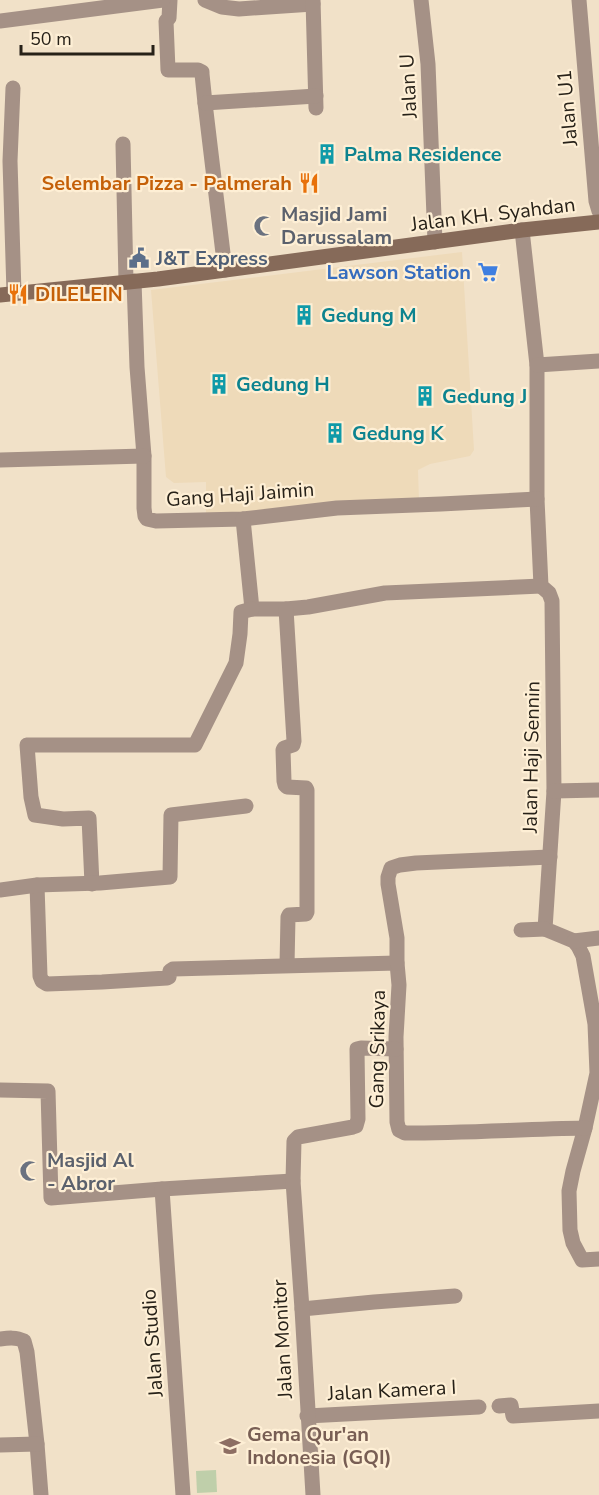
<svg xmlns="http://www.w3.org/2000/svg" width="599" height="1495" font-family="'Nunito Sans',sans-serif">
  <style>
    .built { fill: #eedab9 }
    .green { fill: #bfcfaa }
    .lines { fill: none; stroke-linecap: round; stroke-linejoin: round }
    .street { stroke: #a59186; stroke-width: 15 }
    .secondary { stroke: #866a59; stroke-width: 15 }
    .labels { text-anchor: middle; stroke-width: 4.5; stroke-linejoin: round; paint-order: stroke }
    .street-label { font-size: 20px; fill: #272118; stroke: #feefd5 }
    .culture-label { font-size: 20px; font-weight: bold; fill: #0d838f; stroke: #feefd5; text-anchor: start }
    .food-label { font-size: 20px; font-weight: bold; fill: #c56008; stroke: #feefd5; text-anchor: end }
    .worship-label { font-size: 20px; font-weight: bold; fill: #5b616d; stroke: #feefd5; text-anchor: start }
    .service-label { font-size: 20px; font-weight: bold; fill: #4e5e75; stroke: #feefd5; text-anchor: start }
    .shop-label { font-size: 20px; font-weight: bold; fill: #366cbe; stroke: #feefd5; text-anchor: end }
    .education-label { font-size: 20px; font-weight: bold; fill: #785e54; stroke: #feefd5; text-anchor: start }
  </style>
  <rect width="100%" height="100%" fill="#f1e1c8"/>
  <polygon class="built" points="462,252 474,450 470,456 430,464 418,470 419,501 206,517 206,482 174,483 166,477 151,290"/>
  <polygon class="green" points="216,1470 217,1492 197,1493 196,1471"/>
  <g class="lines">
    <g class="street">
      <polyline points="170,0 169,18 166,21 168,70 198,70 202,72 202,74 205,103 225,270"/>
      <polyline points="205,0 222,7 239,9 313,4"/>
      <polyline points="313,0 316,108"/>
      <polyline points="421,0 428,64 435,242"/>
      <polyline points="579,0 596,201 599,211"/>
      <polyline points="0,21 163,0"/>
      <polyline points="13,88 10,161 14,293"/>
      <polyline points="205,103 316,96"/>
      <polyline points="123,144 126,282"/>
      <polyline points="522,230 537,365 537,499 541,586 549,593 552,601 554,791 545,929 574,941 578,946 583,956 595,1024 597,1073 585,1128 573,1171 569,1191 570,1230 573,1243 582,1260 599,1259"/>
      <polyline points="134,281 137,367 144,456 144,508 145,516 147,519 156,521 243,519 337,508 441,504 537,499"/>
      <polyline points="537,365 599,361"/>
      <polyline points="0,460 144,456"/>
      <polyline points="243,519 252,609 286,609 308,607 385,593 541,586"/>
      <polyline points="286,609 294,741 293,745 284,748 283,750 284,781 285,785 287,787 306,788 307,790 307,912 306,914 289,915 288,917 287,965"/>
      <polyline points="554,791 599,790"/>
      <polyline points="92,884 89,818 63,819 35,815 31,797 27,745 195,745 236,663 240,634 241,612 252,609"/>
      <path d="M37,885l3,91 2,5 5,3 55,-2 65,-4 2,-1 1,-6 3,-2 224,-6 2,22 -3,52 1,85 2,8 6,3c60,0 120,-4 180,-5"/>
      <polyline points="0,890 37,885 100,883 170,877 171,815 246,806"/>
      <polyline points="521,930 545,929"/>
      <polyline points="574,941 599,938"/>
      <polyline points="397,963 397,938 388,884 388,877 391,868 400,865 416,863 550,857"/>
      <polyline points="0,1090 48,1091 51,1198 162,1189 293,1181"/>
      <polyline points="162,1189 183,1495"/>
      <polyline points="302,1309 374,1302 455,1296"/>
      <path d="M0,1339c8,-1 16,-2 24,2l3,11 10,92 4,51"/>
      <polyline points="499,1406 511,1405 513,1416 599,1411"/>
      <polyline points="307,1416 479,1407"/>
      <polyline points="0,1445 37,1444"/>
      <polyline points="313,1495 302,1309 293,1181 294,1141 298,1137 353,1127 356,1126 358,1119 357,1049 361,1048 396,1049"/>
    </g>
    <polyline class="secondary" points="0,295 158,279 522,230 599,222"/>
  </g>
  <defs>
    <g id="building-bare" transform="scale(1.62)"><path d="M-4-6H4V6H1V3H-1V6H-4ZM-2.5-4.3h1.7v1.8h-1.7ZM.8-4.3h1.7v1.8H.8ZM-2.5-1h1.7V.8h-1.7ZM.8-1h1.7V.8H.8Z" fill="#0f9aa8" stroke="#feefd5" stroke-width="2.5" paint-order="stroke"/></g>
    <g id="restaurant-bare" transform="scale(1.62)"><path d="M-5-6h1v4h1v-4h1v4h1v-4h1v5L-1.5 .5V6h-2V.5L-5-1ZM5-6V6H3V1.5H1.5Q1.5-4 5-6Z" fill="#e8710a" stroke="#feefd5" stroke-width="2.5" paint-order="stroke"/></g>
    <g id="mosque-bare" transform="scale(1.62)"><path d="M3.5-4.9A6 6 0 1 0 3.5 4.9A5 5 0 1 1 3.5-4.9Z" fill="#6b7280" stroke="#feefd5" stroke-width="2.5" paint-order="stroke"/></g>
    <g id="civic-bare" transform="scale(1.62)"><path d="M-.6-6.5H3V-4.5H.6V-3L4-1V1h2V6H-6V1h2V-1L-.6-3ZM-1.2 2.5V6h2.4V2.5Z" fill="#5c6f8a" stroke="#feefd5" stroke-width="2.5" paint-order="stroke"/></g>
    <g id="supermarket-bare" transform="scale(1.62)"><path d="M-6-5.5h2.5l.6 2H6L4.5 2H-2.5L-4.4-4H-6ZM-1.5 3.2a1.3 1.3 0 1 0 .1 0ZM3 3.2a1.3 1.3 0 1 0 .1 0Z" fill="#3f7fe0" stroke="#feefd5" stroke-width="2.5" paint-order="stroke"/></g>
    <g id="school-bare" transform="scale(1.62)"><path d="M0-5L7-2L0 1L-7-2ZM-4 1L0 2.5L4 1V4Q0 6-4 4Z" fill="#8d6e63" stroke="#feefd5" stroke-width="2.5" paint-order="stroke"/></g>
  </defs>
  <g fill-rule="evenodd">
    <use href="#building-bare" x="327" y="154"/>
    <use href="#restaurant-bare" x="309" y="183"/>
    <use href="#mosque-bare" x="264" y="226"/>
    <use href="#civic-bare" x="139" y="258"/>
    <use href="#supermarket-bare" x="488" y="272"/>
    <use href="#restaurant-bare" x="18" y="294"/>
    <use href="#building-bare" x="304" y="315"/>
    <use href="#building-bare" x="219" y="384"/>
    <use href="#building-bare" x="425" y="396"/>
    <use href="#building-bare" x="335" y="433"/>
    <use href="#mosque-bare" x="30" y="1171"/>
    <use href="#school-bare" x="230" y="1446"/>
  </g>
  <g class="labels">
    <g class="street-label">
      <text transform="translate(408 86) rotate(-93)" y="7">Jalan U</text>
      <text transform="translate(567 108) rotate(-95)" y="7">Jalan U1</text>
      <text transform="translate(493 214) rotate(-7)" y="7">Jalan KH. Syahdan</text>
      <text transform="translate(240 494) rotate(-4)" y="7">Gang Haji Jaimin</text>
      <text transform="translate(531 757) rotate(-89)" y="7">Jalan Haji Sennin</text>
      <text transform="translate(377 1049) rotate(-89)" y="7">Gang Srikaya</text>
      <text transform="translate(282 1339) rotate(-93)" y="7">Jalan Monitor</text>
      <text transform="translate(152 1343) rotate(-94)" y="7">Jalan Studio</text>
      <text transform="translate(392 1390) rotate(-3)" y="7">Jalan Kamera I</text>
    </g>
    <g class="culture-label">
      <text x="344" y="161">Palma Residence</text>
      <text x="321" y="322">Gedung M</text>
      <text x="236" y="391">Gedung H</text>
      <text x="442" y="403">Gedung J</text>
      <text x="352" y="440">Gedung K</text>
    </g>
    <g class="food-label">
      <text x="292" y="190">Selembar Pizza - Palmerah</text>
      <text x="35" y="301" text-anchor="start">DILELEIN</text>
    </g>
    <g class="worship-label">
      <text x="281" y="221">Masjid Jami<tspan x="281" dy="23">Darussalam</tspan></text>
      <text x="47" y="1167">Masjid Al<tspan x="47" dy="23">- Abror</tspan></text>
    </g>
    <g class="service-label">
      <text x="156" y="265">J&amp;T Express</text>
    </g>
    <g class="shop-label">
      <text x="471" y="279">Lawson Station</text>
    </g>
    <g class="education-label">
      <text x="247" y="1441">Gema Qur'an<tspan x="247" dy="23">Indonesia (GQI)</tspan></text>
    </g>
  </g>
  <path d="M21 45v9h132v-9" fill="none" stroke="#272118" stroke-width="3"/>
  <text x="30" y="45" font-size="18" fill="#272118" stroke="#feefd5" stroke-width="4.5" paint-order="stroke">50 m</text>
</svg>
